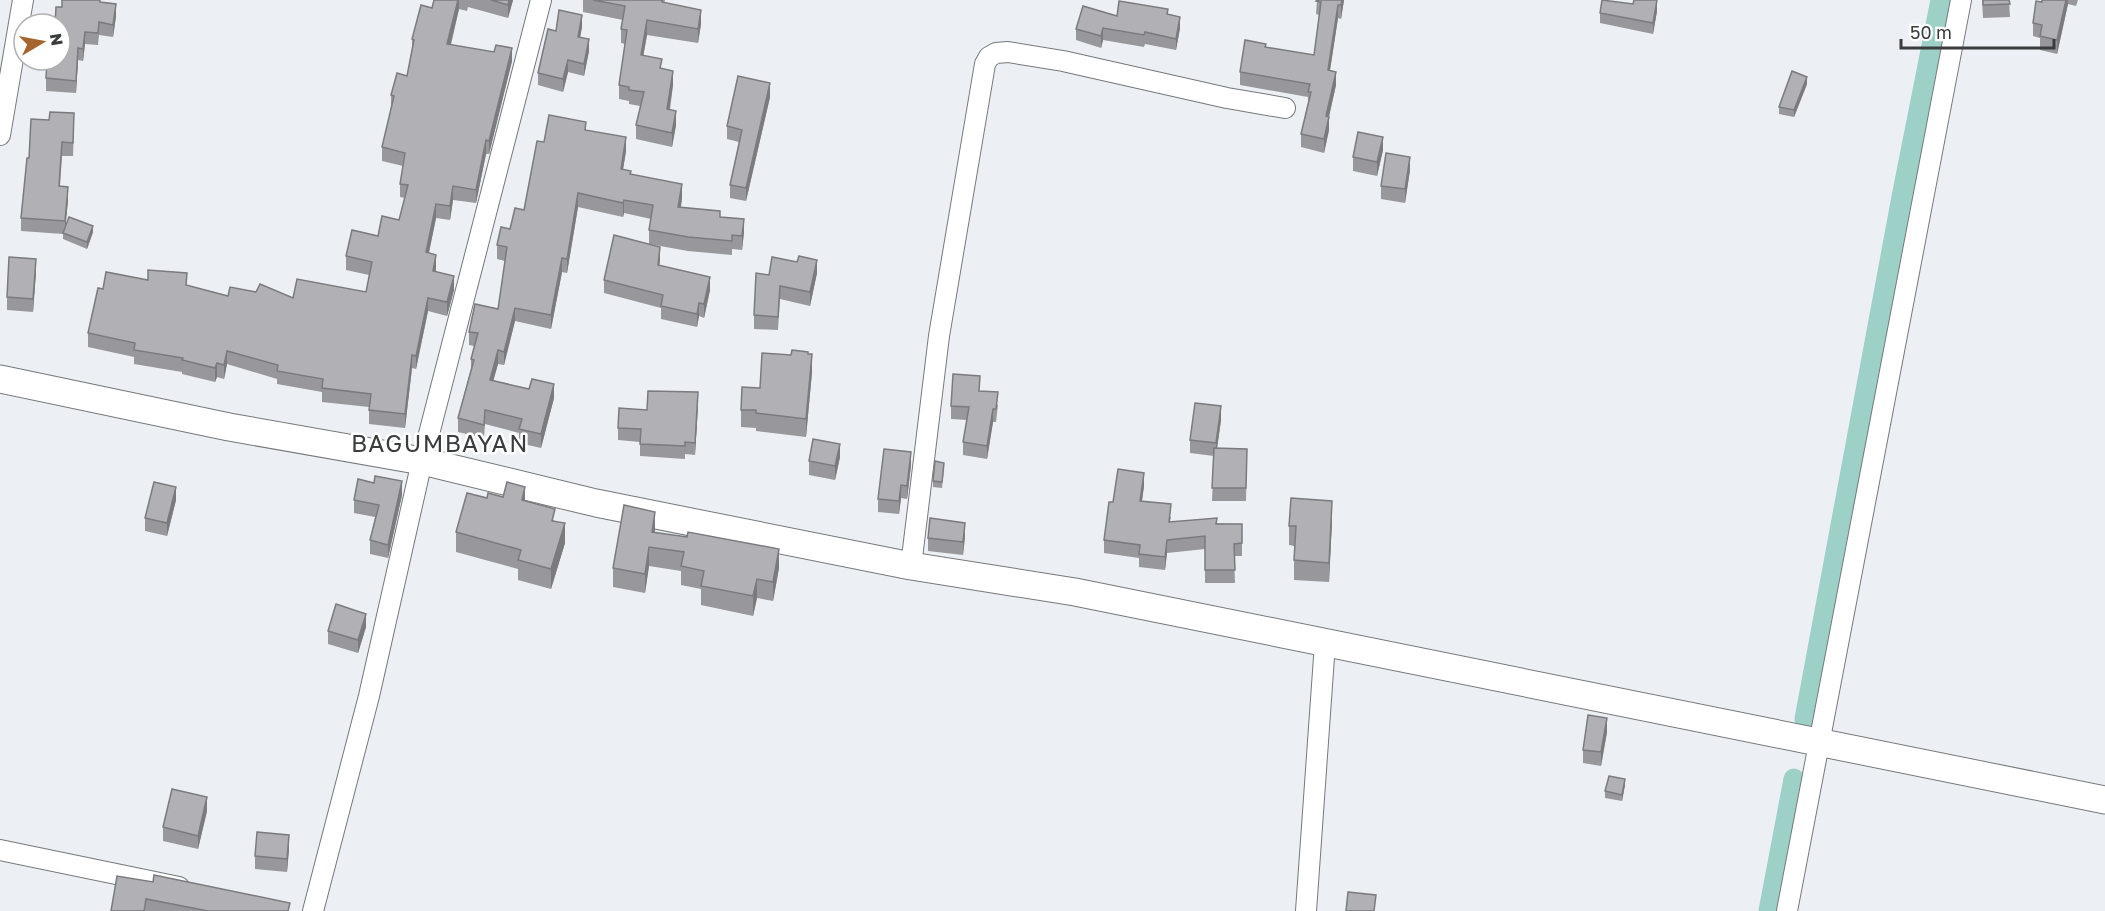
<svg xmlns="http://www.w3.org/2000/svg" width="2105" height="911" font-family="'Golos Text',sans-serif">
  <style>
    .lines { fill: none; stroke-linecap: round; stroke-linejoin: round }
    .canal { stroke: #9dd1c7; stroke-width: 21 }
    .minor-casing { stroke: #75787b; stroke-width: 22 }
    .secondary-casing { stroke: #75787b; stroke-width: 29 }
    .minor { stroke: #fff; stroke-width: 20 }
    .secondary { stroke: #fff; stroke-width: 27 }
    .wall { fill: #97979c }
    .shaded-wall { fill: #7b7b7f }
    .building { fill: #b0b0b5; stroke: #7b7b7f; stroke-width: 1.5 }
    .labels { text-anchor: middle; stroke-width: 5; stroke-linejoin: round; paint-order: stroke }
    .quarter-label { font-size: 24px; letter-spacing: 1.5px; fill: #3a3c3d; stroke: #fff }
  </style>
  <rect width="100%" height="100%" fill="#ecf0f4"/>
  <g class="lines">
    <g class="canal">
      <polyline points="1805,719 1902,197 1941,0"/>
      <polyline points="1769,911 1794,779"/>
    </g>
    <g class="minor-casing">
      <g id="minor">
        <polyline points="0,135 23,0"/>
        <polyline points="911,566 939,336 985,64 989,57 996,53 1008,52 1063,61 1227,98 1285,108"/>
        <polyline points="0,850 179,887"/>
        <polyline points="313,911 369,696 422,461 541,0"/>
        <polyline points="1306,911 1325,643"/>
        <polyline points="1787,911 1961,0"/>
      </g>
    </g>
    <g class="secondary-casing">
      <polyline id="secondary" points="0,379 229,427 422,461 596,503 911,566 1075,592 2105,800"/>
    </g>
    <use href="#minor" class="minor"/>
    <use href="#secondary" class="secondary"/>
  </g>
  <g class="wall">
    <polygon points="434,0 513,0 508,18 468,7 467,11 459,9 451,45 512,61 489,154 486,154 476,203 453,200 450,220 436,218 429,253 436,268 436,272 454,290 447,316 428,311 416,369 412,368 405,428 369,424 369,407 322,402 322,392 277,384 277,379 227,364 224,379 217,377 215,382 182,374 182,372 134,364 134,357 88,347 88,333 103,289 148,280 187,285 228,296 256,292 293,298 366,292 369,275 346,270 346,256 378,236 399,220 405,198 400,197 400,184 403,166 382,161 382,147 391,109 391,95 407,76 412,48 412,39 432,8"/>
    <polygon points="583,0 665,0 664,3 701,24 698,43 647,35 643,56 662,69 673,85 670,110 676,125 672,147 636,139 636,125 640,106 629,104 629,101 619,99 619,85 625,44 621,43 621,29 623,20 583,12"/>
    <polygon points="1317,0 1344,0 1341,19 1338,18 1330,70 1336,85 1329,117 1329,130 1324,153 1301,147 1301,134 1308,103 1308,97 1240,85 1240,72 1266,47 1314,55 1319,15 1316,14"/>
    <polygon points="1982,0 2009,0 2010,17 1983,18"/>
    <polygon points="2042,0 2078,0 2076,6 2068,4 2057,54 2040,50 2040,38 2033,36 2033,23"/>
    <polygon points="100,2 116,16 113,37 99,35 98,45 85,44 83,61 78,60 76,93 46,91 46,78 62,7"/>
    <polygon points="1657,11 1653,34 1600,23 1600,13"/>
    <polygon points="1168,14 1180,28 1176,50 1145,44 1144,47 1103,40 1101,48 1076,40 1076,29 1117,16"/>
    <polygon points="582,27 580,37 589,51 584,76 568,72 563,92 538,85 538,73 556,31"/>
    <polygon points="1807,84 1794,117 1779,114 1779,107"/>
    <polygon points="770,97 746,201 730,198 730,185 739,142 727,139 727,126"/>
    <polygon points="74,126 73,156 62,156 60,186 68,200 65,227 93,232 87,249 63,239 63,234 21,231 21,218 29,158"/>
    <polygon points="586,131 626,151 623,169 631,175 682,198 681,208 720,217 744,232 742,250 732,249 732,255 688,251 649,244 649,230 651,219 624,213 623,217 578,207 567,273 562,272 551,329 515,321 504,365 498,364 493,380 554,398 541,448 519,443 519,433 485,424 484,438 458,432 458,418 471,369 471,359 474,346 469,345 469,332 498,309 505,261 497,259 497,245 524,210 544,142"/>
    <polygon points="1383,150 1377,176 1353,171 1353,157"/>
    <polygon points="1410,170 1405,203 1381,199 1381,186"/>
    <polygon points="660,260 659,265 710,290 704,318 699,316 697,327 661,319 661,308 604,293 604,280"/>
    <polygon points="36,272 33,312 7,310 7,297"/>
    <polygon points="817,273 810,306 780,299 778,330 754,329 754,315 769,275"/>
    <polygon points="812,372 806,437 756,431 756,428 741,427 741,410 760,388"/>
    <polygon points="980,391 998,405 996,422 993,422 987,459 963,455 963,442 967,420 951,419 951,406"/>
    <polygon points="698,405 695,455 685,454 685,459 640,456 640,442 618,440 618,428 647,410"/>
    <polygon points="1221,420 1217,448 1247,449 1246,501 1212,501 1214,456 1190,453 1190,440"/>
    <polygon points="840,457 835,480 809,475 809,461"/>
    <polygon points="911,465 907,499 901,498 899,514 878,512 878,499"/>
    <polygon points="944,469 942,488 933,487 933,481"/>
    <polygon points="1144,486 1142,501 1171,517 1170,522 1242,524 1242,556 1234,556 1235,583 1205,583 1205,549 1167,553 1165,570 1139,567 1139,558 1104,553 1104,540"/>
    <polygon points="402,495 388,558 370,554 370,540 375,517 354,513 354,500"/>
    <polygon points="503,497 525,501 555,521 565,543 551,589 518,580 518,569 456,552 456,532 487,498"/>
    <polygon points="176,500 167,536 145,531 145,518"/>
    <polygon points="1332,521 1329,582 1294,580 1294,546 1289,545 1289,526"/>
    <polygon points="655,533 779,568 773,601 757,598 753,616 701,605 701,589 681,585 681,571 649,566 645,593 613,587 613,568"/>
    <polygon points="965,536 963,555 928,551 928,538"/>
    <polygon points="366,627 358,653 328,644 328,631"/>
    <polygon points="1607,732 1601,766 1583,763 1583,750"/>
    <polygon points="1625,785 1622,801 1605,798 1605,791"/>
    <polygon points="207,811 198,849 163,841 163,827"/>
    <polygon points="289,849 287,872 255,869 255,856"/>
    <polygon points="153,882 290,911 111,911"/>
  </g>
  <g class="shaded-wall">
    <polygon points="458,0 459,0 459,9 447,58 447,44"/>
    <polygon points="509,0 513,0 508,18 508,5"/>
    <polygon points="1342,0 1344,0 1341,19 1341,5"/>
    <polygon points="1657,0 1657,11 1653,34 1653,23"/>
    <polygon points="2066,0 2068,0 2068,4 2057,54 2057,40"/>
    <polygon points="116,4 116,16 113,37 113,25"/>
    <polygon points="1338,5 1338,18 1328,83 1328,70"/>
    <polygon points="701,10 701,24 698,43 698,29"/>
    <polygon points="582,15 582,27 578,49 578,37"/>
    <polygon points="1180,17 1180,28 1176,50 1176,39"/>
    <polygon points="647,20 647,35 641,69 641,55"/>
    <polygon points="1103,28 1103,40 1101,48 1101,36"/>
    <polygon points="85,32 85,44 83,61 83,49"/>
    <polygon points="589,39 589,51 584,76 584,64"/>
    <polygon points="78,48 78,60 76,93 76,81"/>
    <polygon points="512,48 512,61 489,154 489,141"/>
    <polygon points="568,60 568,72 563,92 563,79"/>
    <polygon points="673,71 673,85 667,123 667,109"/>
    <polygon points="1336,72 1336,85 1326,129 1326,116"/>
    <polygon points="1807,77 1807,84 1794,117 1794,110"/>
    <polygon points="770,83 770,97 746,201 746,188"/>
    <polygon points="676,111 676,125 672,147 672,133"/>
    <polygon points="1329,117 1329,130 1324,153 1324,139"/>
    <polygon points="626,137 626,151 621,182 621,169"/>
    <polygon points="1383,137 1383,150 1377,176 1377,162"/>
    <polygon points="486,140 486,154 476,203 476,190"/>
    <polygon points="1410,157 1410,170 1405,203 1405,189"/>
    <polygon points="682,184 682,198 678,221 678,207"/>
    <polygon points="453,186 453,200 450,220 450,206"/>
    <polygon points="68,187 68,200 65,234 65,221"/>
    <polygon points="578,193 578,207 567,273 567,259"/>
    <polygon points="624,200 624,213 623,217 623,203"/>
    <polygon points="436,204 436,218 426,266 426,252"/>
    <polygon points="744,219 744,232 742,250 742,236"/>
    <polygon points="93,226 93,232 87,249 87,242"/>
    <polygon points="660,247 660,260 658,278 658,265"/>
    <polygon points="436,255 436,268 433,285 433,271"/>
    <polygon points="562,258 562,272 551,329 551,315"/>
    <polygon points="36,259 36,272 33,312 33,299"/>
    <polygon points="817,260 817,273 810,306 810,292"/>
    <polygon points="454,276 454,290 447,316 447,302"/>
    <polygon points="710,277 710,290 704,318 704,304"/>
    <polygon points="428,298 428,311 416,369 416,356"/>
    <polygon points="699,303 699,316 697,327 697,314"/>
    <polygon points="515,308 515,321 504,365 504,352"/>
    <polygon points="498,350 498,364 490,393 490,380"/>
    <polygon points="227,351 227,364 224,379 224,365"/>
    <polygon points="812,354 812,372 806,437 806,419"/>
    <polygon points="412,355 412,368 405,428 405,414"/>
    <polygon points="217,363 217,377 215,382 215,368"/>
    <polygon points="554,384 554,398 541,448 541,434"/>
    <polygon points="698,392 698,405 695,455 695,443"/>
    <polygon points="1221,406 1221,420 1216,456 1216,443"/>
    <polygon points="993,409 993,422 987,459 987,446"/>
    <polygon points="840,444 840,457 835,480 835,466"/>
    <polygon points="911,452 911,465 907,499 907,486"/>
    <polygon points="1144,473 1144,486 1140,514 1140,501"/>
    <polygon points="402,481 402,495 388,558 388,545"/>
    <polygon points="901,485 901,498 899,514 899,501"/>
    <polygon points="176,487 176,500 167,536 167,523"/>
    <polygon points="525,487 525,507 522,500"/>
    <polygon points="1332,501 1332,521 1329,582 1329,563"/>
    <polygon points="655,512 655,531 653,548 652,532"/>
    <polygon points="565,523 565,543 551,589 551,569"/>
    <polygon points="965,523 965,536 963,555 963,542"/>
    <polygon points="1167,540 1167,553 1165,570 1165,557"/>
    <polygon points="649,547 649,566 645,593 645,574"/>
    <polygon points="779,549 779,568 773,601 773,582"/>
    <polygon points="757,579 757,598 753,616 753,596"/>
    <polygon points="366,614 366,627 358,653 358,640"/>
    <polygon points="1607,718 1607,732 1601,766 1601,752"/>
    <polygon points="1625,779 1625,785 1622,801 1622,795"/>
    <polygon points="207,797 207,811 198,849 198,836"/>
    <polygon points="289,835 289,849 287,872 287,859"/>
  </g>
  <g class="building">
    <polygon points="62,0 100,0 100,2 116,4 113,25 99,22 98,33 85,32 83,49 78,48 76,81 46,78 47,60 60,60 60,24 55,24 56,7 62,7"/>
    <polygon points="434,0 458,0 447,44 494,52 496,45 512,48 489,141 486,140 476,190 453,186 450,206 436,204 426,252 436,255 433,271 454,276 447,302 428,298 416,356 412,355 405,414 369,410 371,394 322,388 323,379 277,371 278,365 227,351 224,365 217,363 215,368 182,360 183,358 134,350 135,343 88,333 98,288 103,289 106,272 148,280 148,270 187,273 186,285 228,296 230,287 256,292 260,284 293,298 297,279 366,292 372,262 346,256 352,230 378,236 382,216 399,220 408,185 400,184 405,153 382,147 394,96 391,95 397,73 407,76 414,40 412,39 421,5 432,8"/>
    <polygon points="491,0 509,0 508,5"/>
    <polygon points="593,0 662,0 662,2 701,10 698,29 647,20 641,55 662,59 660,68 673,71 667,109 676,111 672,133 636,125 644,92 629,90 629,87 619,85 627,30 621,29 625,6"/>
    <polygon points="1317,0 1342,0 1341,5 1338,5 1328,70 1336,72 1326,116 1329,117 1324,139 1301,134 1311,92 1308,92 1310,84 1240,72 1245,40 1266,44 1265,47 1314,55 1321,2 1316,1"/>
    <polygon points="1602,0 1633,4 1634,0 1657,0 1653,23 1600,13"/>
    <polygon points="1983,0 2009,0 2010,4 1983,5"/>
    <polygon points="2042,0 2066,0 2057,40 2040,36 2042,25 2033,23 2036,1 2042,2"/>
    <polygon points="1119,1 1168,9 1167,14 1180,17 1176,39 1145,32 1144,35 1103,28 1101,36 1076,29 1083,6 1117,16"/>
    <polygon points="559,10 582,15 578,37 589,39 584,64 568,60 563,79 538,73 548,29 556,31"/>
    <polygon points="1792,71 1807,77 1794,110 1779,107"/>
    <polygon points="738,76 770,83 746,188 730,185 742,130 727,126"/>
    <polygon points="50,112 74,113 73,143 62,142 59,186 68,187 65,221 21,218 27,158 29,158 31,119 49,120"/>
    <polygon points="549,115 586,122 585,130 626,137 621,169 631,171 630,174 682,184 678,207 720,211 720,217 744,219 742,236 732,235 732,241 688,237 649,230 653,205 624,200 623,203 578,193 567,259 562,258 551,315 515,308 504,352 498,350 490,380 529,389 532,379 554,384 541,434 519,429 522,419 485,410 484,425 458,418 474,360 471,359 478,333 469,332 475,304 498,309 507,247 497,245 501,227 510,229 515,208 524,210 537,141 544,142"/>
    <polygon points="1358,132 1383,137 1377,162 1353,157"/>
    <polygon points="1386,153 1410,157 1405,189 1381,186"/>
    <polygon points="69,217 93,226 87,242 63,233"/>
    <polygon points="614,235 660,247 658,265 710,277 704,304 699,303 697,314 661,306 663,295 604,280"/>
    <polygon points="799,256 817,260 810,292 780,286 778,317 754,315 756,273 769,275 772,257 797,262"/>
    <polygon points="9,257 36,259 33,299 7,297"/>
    <polygon points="792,350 808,352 808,354 812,354 806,419 756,413 756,410 741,410 742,387 760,388 762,353 791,355"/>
    <polygon points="953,374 980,376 979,391 998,392 996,409 993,409 987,446 963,442 969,407 951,406"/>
    <polygon points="648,391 698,392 695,443 685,442 685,446 640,444 641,429 618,428 619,408 647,410"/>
    <polygon points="1195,403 1221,406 1216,443 1190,440"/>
    <polygon points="813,439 840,444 835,466 809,461"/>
    <polygon points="1214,448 1247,449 1246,488 1212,488"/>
    <polygon points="884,449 911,452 907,486 901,485 899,501 878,499"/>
    <polygon points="935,461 944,463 942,482 933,481"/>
    <polygon points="1118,469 1144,473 1140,501 1171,504 1169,522 1217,518 1216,524 1242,524 1242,543 1234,544 1235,570 1205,570 1205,536 1167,540 1165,557 1139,554 1140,545 1104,540 1109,502 1113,502"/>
    <polygon points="375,476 402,481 388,545 370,540 379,505 354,500 358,479 374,483"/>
    <polygon points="154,482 176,487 167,523 145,518"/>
    <polygon points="507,482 525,487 522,500 555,509 552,521 565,523 551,569 518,560 521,550 456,532 467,493 487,498 488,493 503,497"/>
    <polygon points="1291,498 1332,501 1329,563 1294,560 1296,526 1289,526"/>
    <polygon points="624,505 655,512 652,532 687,537 688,532 779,549 773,582 757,579 753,596 701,586 704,571 681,566 684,552 649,547 645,574 613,568"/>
    <polygon points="930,518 965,523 963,542 928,538"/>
    <polygon points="336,604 366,614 358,640 328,631"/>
    <polygon points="1588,715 1607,718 1601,752 1583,750"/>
    <polygon points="1609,776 1625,779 1622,795 1605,791"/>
    <polygon points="172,789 207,797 198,836 163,827"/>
    <polygon points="257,832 289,835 287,859 255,856"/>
    <polygon points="154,875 290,903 288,911 208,911 146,899 144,911 111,911 117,876 153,882"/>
    <polygon points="1348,892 1376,895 1374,911 1346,911"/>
  </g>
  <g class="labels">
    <g class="quarter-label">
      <text x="440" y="452">BAGUMBAYAN</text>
    </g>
  </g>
  <g transform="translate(42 42) rotate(80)"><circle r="28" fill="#ffffff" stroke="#b0b1b1" stroke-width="1.5"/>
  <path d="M0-4.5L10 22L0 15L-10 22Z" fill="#a5652e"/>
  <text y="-9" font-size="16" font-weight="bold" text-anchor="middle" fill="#3a3c3d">N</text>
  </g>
  <path d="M1901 39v9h153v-9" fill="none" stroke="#3a3c3d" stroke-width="3"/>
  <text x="1910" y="39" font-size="18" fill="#3a3c3d" stroke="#ffffff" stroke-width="4.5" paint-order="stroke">50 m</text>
</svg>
